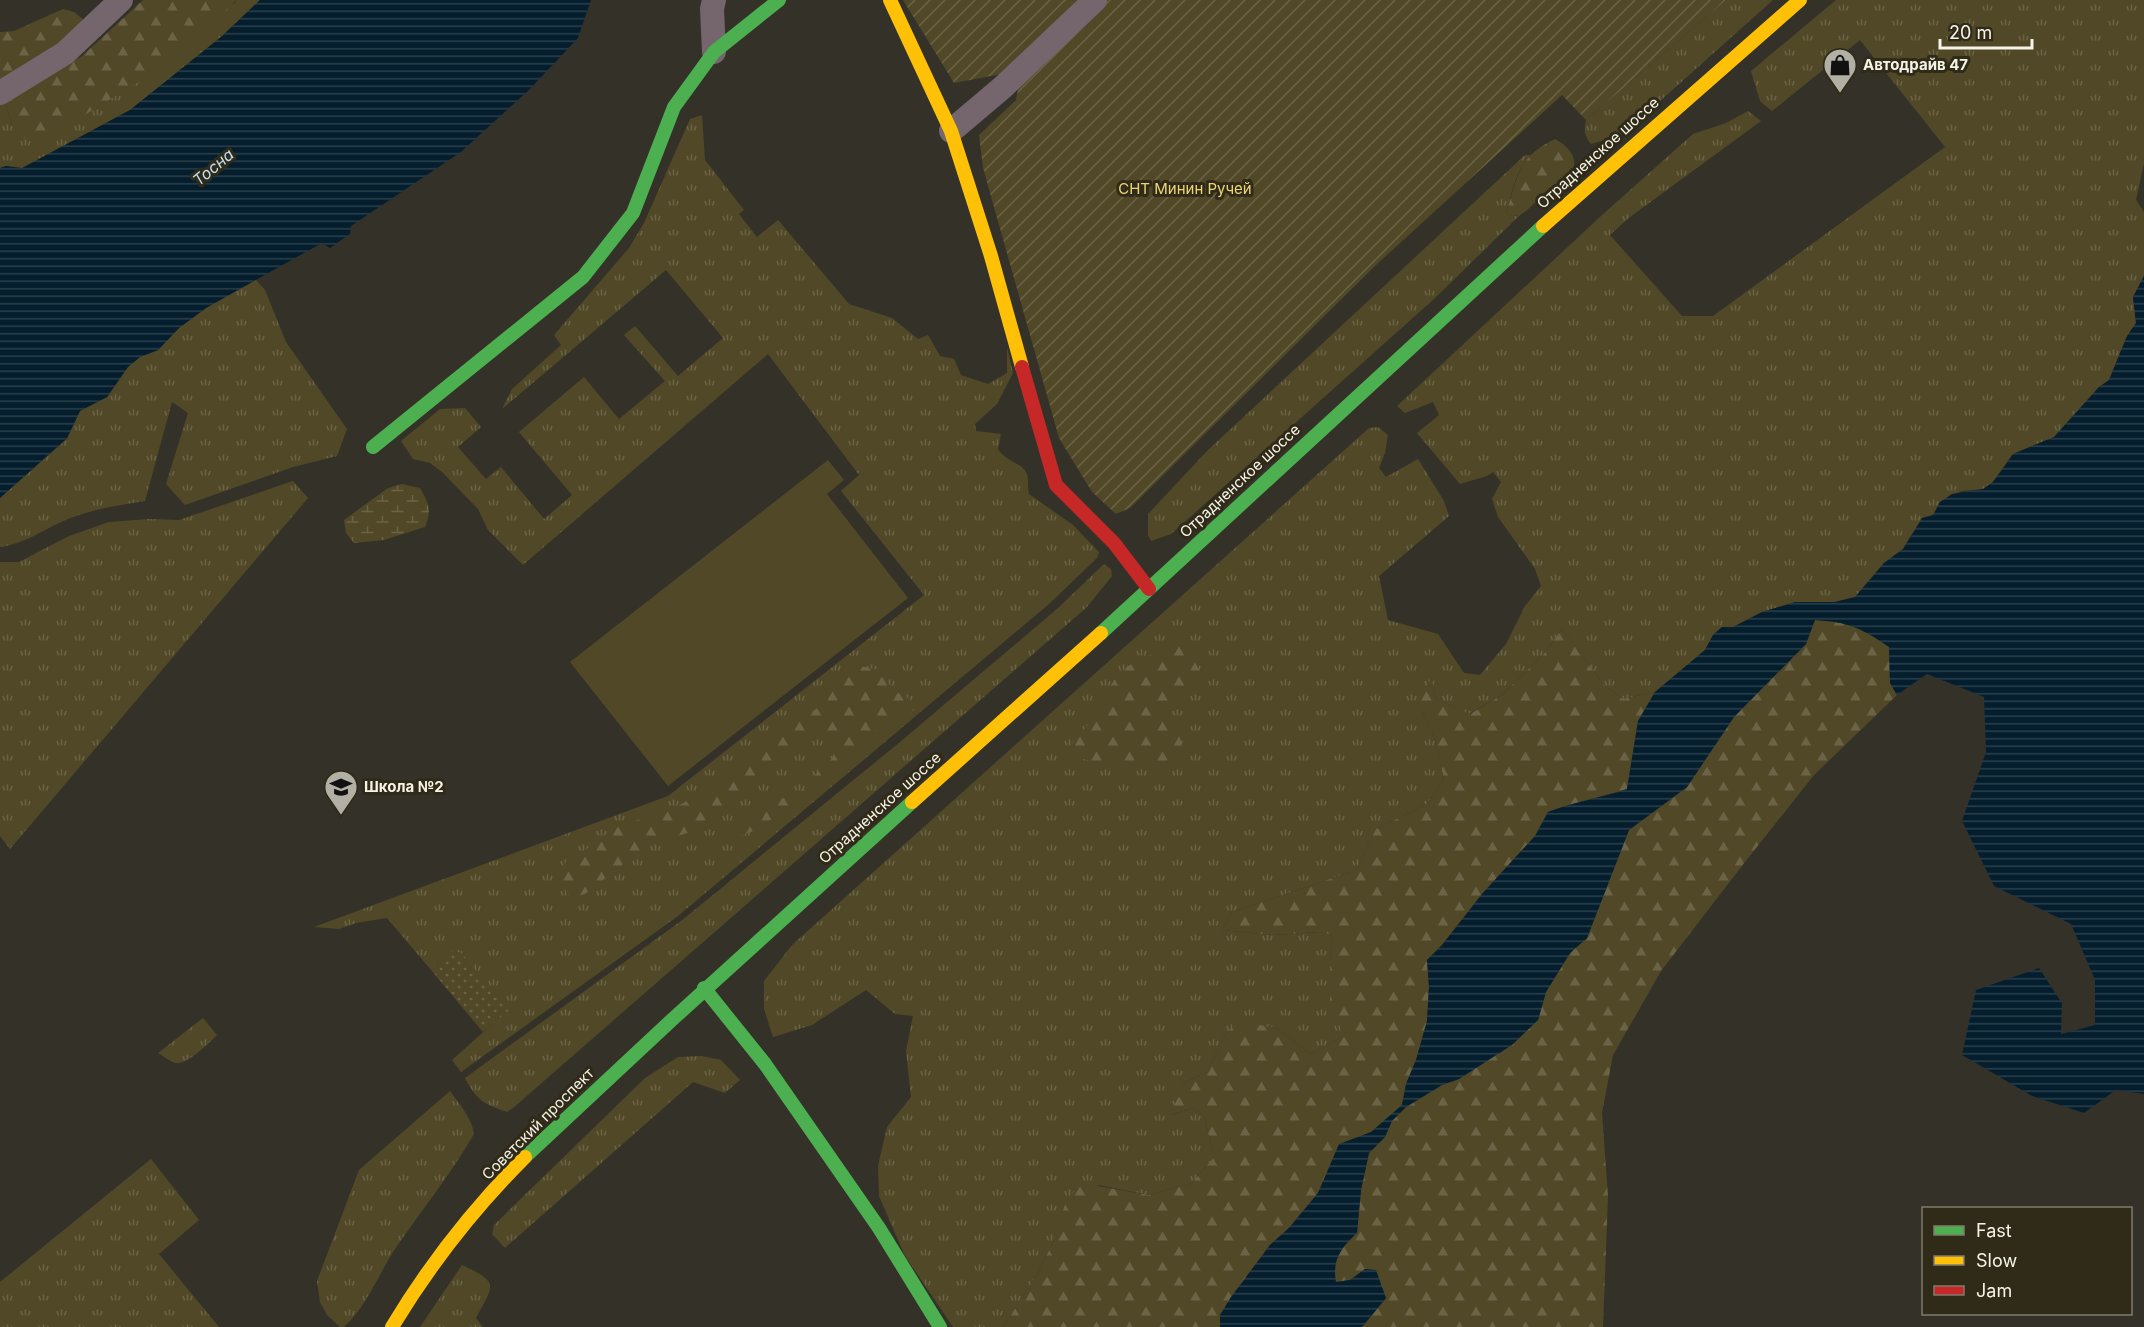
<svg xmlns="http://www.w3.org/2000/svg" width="2144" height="1327" font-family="Inter,sans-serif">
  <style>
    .grass { fill: url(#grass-tufts) }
    .forest { fill: url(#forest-firs) }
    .wetland { fill: url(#wetland-marsh) }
    .park { fill: url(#park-dots) }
    .garden { fill: url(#garden-furrows) }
    .pitch { fill: #514827 }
    .water { fill: url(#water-rules) }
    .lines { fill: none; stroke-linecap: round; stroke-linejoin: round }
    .street { stroke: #74666c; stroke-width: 24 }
    .fast { stroke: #4caf50; stroke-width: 14 }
    .slow { stroke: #ffc107; stroke-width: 14 }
    .jam { stroke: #c62828; stroke-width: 14 }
    .labels { text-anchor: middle; stroke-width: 6; stroke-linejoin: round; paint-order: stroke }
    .poi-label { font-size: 15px; font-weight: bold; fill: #f6f3e7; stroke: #302b19; text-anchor: start }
    .street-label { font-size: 15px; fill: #f6f3e7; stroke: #302b19 }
    .park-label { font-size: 15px; fill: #edd477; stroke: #302b19 }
    .water-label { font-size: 16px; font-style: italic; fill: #bfdff6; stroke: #302b19 }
  </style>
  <defs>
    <pattern id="grass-tufts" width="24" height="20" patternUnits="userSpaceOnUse" patternTransform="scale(1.5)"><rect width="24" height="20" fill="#514827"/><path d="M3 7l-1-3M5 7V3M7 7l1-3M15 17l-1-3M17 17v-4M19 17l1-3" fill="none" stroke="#6b6346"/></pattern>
    <pattern id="forest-firs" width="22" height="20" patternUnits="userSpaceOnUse" patternTransform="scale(1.5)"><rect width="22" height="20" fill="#514827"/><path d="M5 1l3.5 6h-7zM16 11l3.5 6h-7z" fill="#6b6346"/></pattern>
    <pattern id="wetland-marsh" width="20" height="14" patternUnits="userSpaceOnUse" patternTransform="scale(1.5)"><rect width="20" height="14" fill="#514827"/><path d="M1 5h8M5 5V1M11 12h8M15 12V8" fill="none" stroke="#6b6346"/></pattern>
    <pattern id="park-dots" width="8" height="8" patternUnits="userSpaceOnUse" patternTransform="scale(1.5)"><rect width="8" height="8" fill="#514827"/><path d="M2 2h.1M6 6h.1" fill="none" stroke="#6b6346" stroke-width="1.8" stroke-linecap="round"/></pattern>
    <pattern id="garden-furrows" width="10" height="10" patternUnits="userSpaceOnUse" patternTransform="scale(1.5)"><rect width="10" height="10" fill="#514827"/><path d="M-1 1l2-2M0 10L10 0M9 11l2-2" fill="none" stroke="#6b6346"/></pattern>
    <pattern id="water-rules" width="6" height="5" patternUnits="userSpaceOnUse" patternTransform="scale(1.5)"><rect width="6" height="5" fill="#051e2e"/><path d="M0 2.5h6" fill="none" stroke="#2a3f4c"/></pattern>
  </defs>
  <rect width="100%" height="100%" fill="#343228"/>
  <g class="grass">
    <polygon points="237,0 260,0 221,37 130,110 22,169 6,166 0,168 0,105 5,102 12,125 235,3"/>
    <path d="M1726,0h47l-151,135 -31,9c-7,-8 -7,-14 -5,-24z"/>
    <polygon points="1836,0 2144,0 2144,163 2136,200 2144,212 2144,276 2133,297 2136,323 2127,336 2109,380 2099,387 2054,437 2013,454 1993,482 1983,489 1961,491 1940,502 1933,515 1911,535 1903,549 1884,563 1855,597 1835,602 1795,602 1762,612 1733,627 1722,627 1713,635 1705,650 1655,692 1623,699 1605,686 1562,629 1543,655 1503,694 1469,714 1436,699 1431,679 1421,709 1433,733 1444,779 1427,804 1376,829 1356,870 1232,912 1222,930 1273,935 1320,932 1333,935 1330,962 1345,1035 1311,1054 1276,1028 1237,1022 1225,1035 1207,1072 1185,1082 1171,1115 1193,1108 1204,1116 1214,1157 1192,1183 1149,1195 1098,1185 1054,1240 1037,1275 1003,1327 953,1327 905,1256 879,1196 878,1166 887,1127 911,1097 906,1051 913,1016 895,1014 866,990 812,1025 773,1037 764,1009 764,981 792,945 1369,428 1378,427 1388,435 1385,453 1379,468 1386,477 1418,459 1444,501 1449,516 1379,576 1388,620 1438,634 1464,673 1480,675 1506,644 1525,606 1541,586 1535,569 1498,517 1492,499 1501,482 1493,472 1487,476 1460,484 1417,433 1439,415 1433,402 1405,413 1397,406 1601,216 1693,134 1726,123 1748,111 1761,121 1630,217 1610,235 1682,316 1713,316 1945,147 1860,40 1772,111 1760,101 1751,71"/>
    <path d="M702,115l3,45 39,50 -5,4 18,23 21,-17 71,84 43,14 26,21 10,-4 12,21 14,3 7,16 27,9 19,-11v-26l6,26 -16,31 -22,20 1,7 25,3 -3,15c9,14 25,14 29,25 2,7 0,13 2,20l44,31 26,27 -2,6 -48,46 -371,312 -217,156 -9,-12 56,-50 -51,-61 -26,21 -44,-52 -31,5 -17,6 -25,-2 354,-131 256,-201 -83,-104 18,-16 -91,-121 -245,211 -35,-35 -10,-21 -36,-37 -12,-9 -17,-4 -12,-18 39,-32 25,-1 16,19 -23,20 28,32 15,-12 43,52 28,-24 -53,-63 65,-55 35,42 46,-38 -41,-46 11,-9 43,50 45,-38 -57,-68 -164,139 10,-20 49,-44 -7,-10 75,-87 15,-25 46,-104z"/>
    <path d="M1525,155h5c-15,17 -17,36 -24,57l6,4 8,-1 -86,84 -263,235 -20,7 -3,-6v-21l60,-64z"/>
    <path d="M255,279l10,11 21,52 61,87 -10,27 -44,11 -108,38 -19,-21 22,-71 -16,-11 -27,99c-26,4 -52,8 -77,18 -25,10 -40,24 -68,28v-49l67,-59 13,-28 27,-14 21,-30 12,-10 18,-7 21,-22 27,-20z"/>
    <polygon points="293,481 308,498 10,849 0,836 0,562 19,562 69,536 109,522 149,519 179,520"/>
    <path d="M1104,564l7,5 1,7 -25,31 -574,501 -6,4c-23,-8 -30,-11 -42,-34l216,-157 219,-179 157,-133z"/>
    <path d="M203,1018l14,17c-8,8 -30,30 -41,28 -6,-1 -12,-7 -18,-10z"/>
    <polygon points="702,1056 721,1060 740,1080 725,1093 693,1082 505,1248 492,1234 494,1225 645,1078 678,1057"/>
    <path d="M450,1091c9,13 22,27 24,43 -23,40 -53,77 -79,115 -17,26 -28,57 -51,78h-4l-13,-12 -7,-13 -3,-21 42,-111z"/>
    <polygon points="151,1159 199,1220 159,1254 219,1327 0,1327 0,1282"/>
    <path d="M462,1265c38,18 32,19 14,53l7,9h-63z"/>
  </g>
  <g class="forest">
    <polygon points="143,0 237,0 165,66 68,125 24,138 12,125 5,102 11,97 82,56"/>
    <polygon points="63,9 74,12 85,21 59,43 0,84 0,32 14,31"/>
    <path d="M1555,139c11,6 21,15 19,28l-47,43 -7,5 -8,1 -6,-4c13,-37 10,-54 49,-73z"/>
    <path d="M1814,620c35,2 47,7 75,27l1,36 7,12 -83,80 -69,87 -84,109 -48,84 -11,58 6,83 -5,131h-241l24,-29 -21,-29 -15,11 -15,2c-2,-24 5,-34 22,-49l4,-43 8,-37 16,-16 6,-16 15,-14 36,-22 17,-6 79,-59 8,-28 24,-39 17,-15 42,-108 58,-43 47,-70 72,-73z"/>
    <path d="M1562,629l43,57 18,13 32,-7 -17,29 -11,68c-26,8 -53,13 -79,23l-13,24 -53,58 -40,51 -15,15 2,27 -2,34 -11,39 -10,24 -4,21 -31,27 -32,13 -21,48 -29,35 -19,17 -50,70v12h-217l34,-52 17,-35 12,-39 15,-18 68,12 43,-12 22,-26 -10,-41 -11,-8 -23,7 15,-33 22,-10 18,-37 12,-14 39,7 35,26 34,-19 -15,-25v-49l3,-26 -13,-3 -47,3 -51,-5 10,-18 124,-42 20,-41 51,-25 17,-25 -11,-46 -12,-24v-10l10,-21 5,21 34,15 33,-20 40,-39z"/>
    <path d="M1171,639l14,7 13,22v8l-6,6 -14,7 -12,24c11,14 18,23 14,42 -24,16 -84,12 -109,-1v-7l3,-7 24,-26 4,-14 16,-26 12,-9 13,-5z"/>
    <path d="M859,666l16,3 21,23 14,7 4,11c-12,11 -22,17 -39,20l-17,25 -10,9 -59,44 -36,23 -13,5 -2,-13c11,-8 24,-16 36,-22 11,-4 21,-5 30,-13 5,-4 8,-10 12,-14 14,-14 19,-12 19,-34l-12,-12 -80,60 -31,35 -15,7 -49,15 -63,49 -15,4 -7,-12 -4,-12 8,-14 13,-6 36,-27 60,-20 40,-22 8,-12 12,-8 17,-6 13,-8 22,-22 35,-25 8,-12 3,-14 11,-9z"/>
  </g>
  <path class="wetland" d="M402,484l18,4c9,16 12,22 5,39l-41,13 -30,3 -8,-10 -2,-13 44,-32z"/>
  <polygon class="park" points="457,948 509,1010 483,1032 431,970"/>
  <polygon class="garden" points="903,0 1726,0 1586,120 1562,95 1376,265 1130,508 1116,514 1092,492 1059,438 983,168 979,135 1016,100 1019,84 1007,73 954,83"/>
  <polygon class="pitch" points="828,460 844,480 827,494 908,598 668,786 570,662"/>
  <g class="water">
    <polygon points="260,0 591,0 578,38 530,89 461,152 351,226 350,234 330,248 322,243 206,308 179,328 158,350 140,357 128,367 107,397 80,411 67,438 0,498 0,168 6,166 22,168 130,110 221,37"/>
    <path d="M2144,276v818l-28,-4 -32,23 -52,-17 -70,-41 14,-65 63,-22 23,35 -1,31 34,-9v-45l-24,-56 -77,-38 -32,-65 24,-69 -2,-55 -57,-23 -30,21 -7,-12 -1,-36c-28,-19 -40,-25 -74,-27l-9,24 -72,73 -47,70 -58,43 -42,108 -17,15 -24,39 -8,28 -26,25 -53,34 -17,6 -36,22 -14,14 -7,16 -16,16 -8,37 -4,43c-16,15 -25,26 -21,49l14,-2 15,-11 11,1 10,28 -24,29h-142v-12l11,-18 39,-52 19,-17 29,-35 21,-49 32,-12 31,-27 4,-21 10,-24 11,-39 2,-34 -2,-27 15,-15 40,-51 53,-58 13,-24c26,-10 53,-14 79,-23l11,-68 17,-29 50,-42 8,-15 9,-8h11l29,-15 33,-10h40l20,-5 29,-34 19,-14 19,-31 11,-3 7,-13 12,-8 31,-5 10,-7 20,-28 41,-17 45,-50 10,-7 18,-44 9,-13 -3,-26z"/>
  </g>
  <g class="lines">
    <g class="street">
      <polyline points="714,52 712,9 714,0"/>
      <polyline points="0,93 65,53 121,0"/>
      <polyline points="951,131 1003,87 1095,0"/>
    </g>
    <g class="fast">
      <polyline points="373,447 583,277 633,213 674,107 714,52 779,0"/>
      <polyline points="1101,633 1543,226"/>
      <polyline points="704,988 765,1064 879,1228 940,1327"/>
      <polyline points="525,1157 675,1017 912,802"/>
    </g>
    <g class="slow">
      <polyline points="890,0 951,131 991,256 1022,367"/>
      <polyline points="1543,226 1800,0"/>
      <polyline points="912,802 1101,633"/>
      <path d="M392,1327c38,-63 81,-118 133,-170"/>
    </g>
    <polyline class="jam" points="1022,367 1056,485 1114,543 1149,589"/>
  </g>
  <defs>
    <g id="shop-pin" transform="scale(1.725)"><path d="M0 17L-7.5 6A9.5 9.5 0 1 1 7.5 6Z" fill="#b2afa4" stroke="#302b19"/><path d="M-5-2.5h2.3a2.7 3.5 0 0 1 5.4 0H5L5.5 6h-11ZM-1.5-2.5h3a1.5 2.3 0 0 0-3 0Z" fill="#111"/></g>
    <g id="school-pin" transform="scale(1.725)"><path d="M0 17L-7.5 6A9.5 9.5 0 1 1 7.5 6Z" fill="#b2afa4" stroke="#302b19"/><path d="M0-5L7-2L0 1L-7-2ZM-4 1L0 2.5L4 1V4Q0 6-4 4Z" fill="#111"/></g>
  </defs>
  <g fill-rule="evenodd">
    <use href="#shop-pin" x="1840" y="65"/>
    <use href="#school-pin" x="341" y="787"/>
  </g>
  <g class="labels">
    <g class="poi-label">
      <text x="1863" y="70">Автодрайв 47</text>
      <text x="364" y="792">Школа №2</text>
    </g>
    <g class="street-label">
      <text transform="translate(1598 153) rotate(-42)" y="5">Отрадненское шоссе</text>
      <text transform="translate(1240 481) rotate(-43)" y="5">Отрадненское шоссе</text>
      <text transform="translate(880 808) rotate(-42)" y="5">Отрадненское шоссе</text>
      <text transform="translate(538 1124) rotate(-45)" y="5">Советский проспект</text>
    </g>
    <g class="park-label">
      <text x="1185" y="194">СНТ Минин Ручей</text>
    </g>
    <g class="water-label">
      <text transform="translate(213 167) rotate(-40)" y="6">Тосна</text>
    </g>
  </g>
  <rect x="1922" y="1207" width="210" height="108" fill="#302b19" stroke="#7f7b6b" stroke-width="1.5"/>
  <rect x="1934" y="1226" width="30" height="9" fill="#4caf50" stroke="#7f7b6b" stroke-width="1.5"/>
  <text x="1976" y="1237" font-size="18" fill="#f6f3e7">Fast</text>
  <rect x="1934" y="1256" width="30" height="9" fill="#ffc107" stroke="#7f7b6b" stroke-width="1.5"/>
  <text x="1976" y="1267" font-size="18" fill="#f6f3e7">Slow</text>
  <rect x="1934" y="1286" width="30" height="9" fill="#c62828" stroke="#7f7b6b" stroke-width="1.5"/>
  <text x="1976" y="1297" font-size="18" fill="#f6f3e7">Jam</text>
  <path d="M1940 39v9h92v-9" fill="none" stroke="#f6f3e7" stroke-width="3"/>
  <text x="1949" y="39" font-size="18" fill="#f6f3e7" stroke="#302b19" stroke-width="4.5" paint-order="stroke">20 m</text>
</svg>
